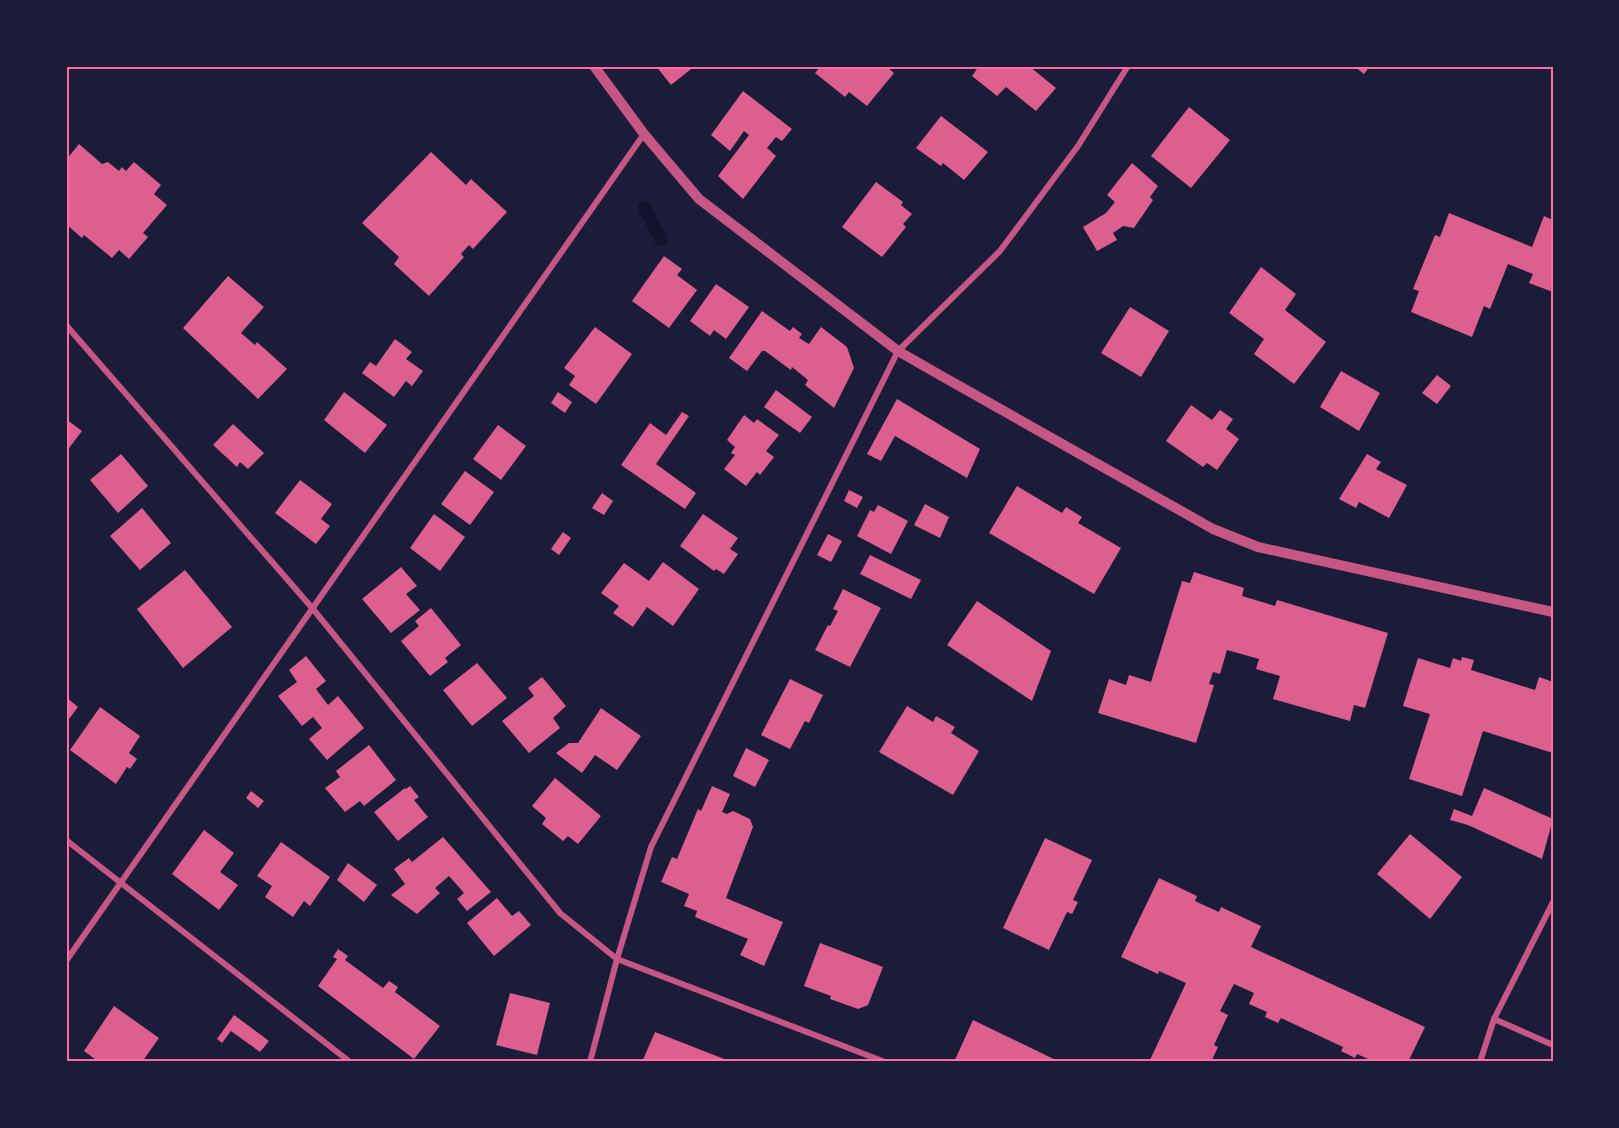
<svg xmlns="http://www.w3.org/2000/svg" width="1619" height="1128" font-family="'DejaVu Sans',sans-serif">
  <style>
    .water { fill: #12122b }
    .building { fill: #dd5f8e }
    .lines { fill: none; stroke-linecap: round; stroke-linejoin: round }
    .minor { stroke: #c65784; stroke-width: 6 }
    .tertiary { stroke: #c65784; stroke-width: 10 }
    .neatline { fill: none; stroke: #ff6b9d; stroke-width: 2 }
  </style>
  <rect width="100%" height="100%" fill="#1b1b3a"/>
  <polygon class="water" points="647,201 650,204 667,237 667,243 664,246 656,244 639,211 638,206 641,202"/>
  <g class="building">
    <polygon points="656,66 695,66 671,85"/>
    <polygon points="821,66 886,66 894,73 867,106 849,92 845,97 815,73"/>
    <polygon points="979,66 1029,66 1056,88 1036,111 1006,87 997,96 972,76"/>
    <polygon points="1354,66 1370,66 1364,74"/>
    <polygon points="743,91 792,129 782,141 776,137 767,148 776,156 743,199 718,176 749,135 744,131 730,151 711,135"/>
    <polygon points="1189,107 1230,140 1191,188 1151,156"/>
    <polygon points="941,116 988,152 964,180 943,163 941,166 916,148"/>
    <polygon points="79,144 102,164 108,162 119,171 122,167 126,171 134,162 161,185 154,194 167,205 143,233 148,237 129,259 119,250 112,258 84,235 82,238 66,224 66,160"/>
    <polygon points="431,152 466,185 471,179 507,212 473,249 469,245 461,254 464,257 429,296 394,264 399,257 362,223"/>
    <polygon points="1132,163 1158,186 1150,197 1153,200 1134,228 1123,226 1113,233 1117,240 1097,251 1083,227 1106,213 1115,202 1107,195"/>
    <polygon points="876,182 903,202 901,205 912,214 903,224 906,227 882,257 842,227"/>
    <polygon points="1449,213 1532,247 1544,216 1553,220 1553,292 1529,283 1533,274 1508,264 1490,309 1484,306 1472,337 1411,312 1419,291 1413,289 1435,235 1440,237"/>
    <polygon points="664,256 682,269 677,275 697,290 669,328 632,301"/>
    <polygon points="1261,267 1296,294 1285,310 1326,342 1294,384 1254,354 1264,339 1229,313"/>
    <polygon points="228,276 264,307 241,333 255,345 257,342 287,369 258,399 183,328"/>
    <polygon points="716,284 749,307 726,339 714,330 710,336 690,321"/>
    <polygon points="1130,307 1169,331 1141,377 1101,353"/>
    <polygon points="762,311 790,331 793,327 802,334 799,338 809,344 821,327 847,347 854,368 834,408 805,385 808,380 792,367 791,370 765,351 762,351 747,371 729,358"/>
    <polygon points="595,327 632,354 596,404 569,385 575,376 564,368"/>
    <polygon points="395,339 412,352 406,359 423,371 412,386 406,381 394,397 362,373 370,362 376,366"/>
    <polygon points="1341,371 1380,393 1359,431 1320,407"/>
    <polygon points="1437,375 1451,386 1437,404 1422,393"/>
    <polygon points="776,390 812,417 800,433 764,407"/>
    <polygon points="344,392 387,425 365,453 324,420"/>
    <polygon points="558,392 572,402 565,413 551,403"/>
    <polygon points="897,399 980,449 967,478 895,436 881,461 867,454"/>
    <polygon points="1191,405 1212,420 1220,410 1233,419 1226,429 1239,439 1217,470 1207,463 1203,467 1166,441"/>
    <polygon points="682,412 689,416 656,464 696,493 685,509 621,465 650,423 666,435"/>
    <polygon points="744,415 754,423 757,419 779,435 766,451 774,457 760,475 757,472 746,486 724,469 735,455 731,453 735,447 727,440"/>
    <polygon points="66,419 82,431 66,452"/>
    <polygon points="233,424 264,453 248,469 240,462 237,467 213,445"/>
    <polygon points="498,425 526,446 501,480 473,459"/>
    <polygon points="121,454 148,486 118,513 90,480"/>
    <polygon points="1367,454 1381,462 1376,469 1407,485 1389,518 1359,502 1356,508 1339,499"/>
    <polygon points="465,471 494,492 470,525 441,504"/>
    <polygon points="300,480 332,504 321,519 330,526 316,544 275,513"/>
    <polygon points="1017,486 1062,513 1066,507 1082,517 1078,523 1121,548 1094,594 989,533"/>
    <polygon points="849,490 863,497 857,508 844,501"/>
    <polygon points="602,493 613,501 604,515 592,508"/>
    <polygon points="925,504 949,517 940,538 914,525"/>
    <polygon points="878,505 908,521 891,554 857,536 870,510 874,512"/>
    <polygon points="142,508 171,543 140,570 110,536"/>
    <polygon points="434,514 465,537 440,571 410,548"/>
    <polygon points="703,514 738,538 730,549 738,554 724,574 716,569 714,571 680,546"/>
    <polygon points="563,532 571,538 559,555 551,549"/>
    <polygon points="828,534 842,541 831,562 817,555"/>
    <polygon points="870,555 921,580 911,599 860,574"/>
    <polygon points="663,562 699,589 673,626 647,607 633,627 613,613 619,606 601,593 624,563 649,581"/>
    <polygon points="401,567 417,586 406,594 420,610 391,633 362,599"/>
    <polygon points="185,570 232,627 183,668 137,609"/>
    <polygon points="1194,572 1244,588 1242,596 1275,606 1277,600 1388,633 1365,708 1354,705 1350,721 1273,699 1280,676 1256,669 1259,659 1227,650 1220,674 1213,672 1209,684 1214,685 1196,743 1098,713 1109,679 1126,685 1129,675 1151,682 1182,581 1190,583"/>
    <polygon points="843,589 881,608 850,667 815,650 828,625 830,626 838,611 833,609"/>
    <polygon points="977,601 1051,651 1032,701 947,645"/>
    <polygon points="431,608 461,645 445,658 448,662 430,676 401,641 419,626 415,621"/>
    <polygon points="306,656 326,681 316,689 328,705 338,696 364,728 327,760 309,739 322,728 313,717 302,726 278,696 297,682 289,670"/>
    <polygon points="1462,657 1474,660 1471,670 1535,690 1539,677 1553,682 1553,753 1483,731 1462,796 1409,779 1430,714 1403,706 1418,658 1450,668 1453,658 1461,661"/>
    <polygon points="477,663 507,698 472,726 443,690"/>
    <polygon points="542,677 566,706 553,718 560,728 529,753 502,721 534,696 528,688"/>
    <polygon points="790,679 823,695 809,723 805,721 790,749 761,735"/>
    <polygon points="66,697 78,707 66,723"/>
    <polygon points="907,706 933,722 936,716 955,727 951,733 979,751 953,795 879,752"/>
    <polygon points="100,707 140,736 129,753 137,759 130,769 127,767 116,784 70,750"/>
    <polygon points="601,708 641,736 617,770 595,755 582,773 556,753 569,743 578,743"/>
    <polygon points="369,745 396,780 364,806 360,801 345,812 325,788 340,777 336,771"/>
    <polygon points="746,748 769,760 755,787 733,776"/>
    <polygon points="555,778 601,816 578,844 568,836 563,841 542,824 546,818 532,806"/>
    <polygon points="410,786 419,797 414,800 428,817 398,841 374,812 405,788 406,789"/>
    <polygon points="712,786 730,794 722,812 727,814 733,811 750,819 753,827 726,898 783,922 764,966 740,955 748,939 695,917 697,911 684,906 689,894 661,882 672,857 677,859 698,809 701,811"/>
    <polygon points="1484,788 1553,819 1542,859 1468,825 1450,820 1454,809 1472,816"/>
    <polygon points="251,791 264,801 258,808 246,798"/>
    <polygon points="204,830 234,853 220,872 238,885 219,910 172,874"/>
    <polygon points="1410,834 1462,877 1430,919 1377,874"/>
    <polygon points="443,837 491,892 467,911 457,899 464,893 449,876 435,888 440,893 417,914 391,895 405,884 394,869 409,858 412,862"/>
    <polygon points="1045,838 1092,860 1073,900 1078,902 1072,914 1067,912 1049,950 1003,928"/>
    <polygon points="281,842 330,877 310,906 304,901 293,917 265,897 272,886 257,876"/>
    <polygon points="348,863 377,885 364,902 337,880"/>
    <polygon points="1159,878 1197,896 1195,901 1219,912 1221,907 1261,926 1251,947 1425,1027 1408,1062 1375,1062 1357,1054 1355,1058 1341,1051 1343,1047 1281,1018 1278,1023 1265,1017 1267,1012 1249,1004 1254,993 1234,984 1220,1011 1228,1015 1214,1045 1218,1047 1211,1062 1207,1060 1206,1062 1149,1062 1186,983 1159,971 1158,974 1121,957"/>
    <polygon points="497,898 512,916 519,911 531,925 494,956 467,923"/>
    <polygon points="820,943 883,967 868,1005 858,1009 830,999 831,996 804,986"/>
    <polygon points="338,949 348,956 345,960 383,988 389,981 398,987 395,992 440,1026 414,1059 318,986 337,959 333,957"/>
    <polygon points="510,993 550,1003 537,1055 496,1045"/>
    <polygon points="114,1006 159,1038 142,1062 99,1062 84,1051"/>
    <polygon points="234,1015 269,1041 260,1052 231,1031 222,1043 217,1039"/>
    <polygon points="973,1020 1060,1062 954,1062"/>
    <polygon points="655,1032 732,1062 642,1062"/>
  </g>
  <g class="lines">
    <g class="minor">
      <polyline points="66,325 313,609 560,913 617,959 885,1062"/>
      <polyline points="66,840 350,1062"/>
      <polyline points="66,961 644,134"/>
      <polyline points="1494,1019 1553,1045"/>
      <polyline points="590,1062 617,959 651,847 898,351 1000,251 1078,146 1128,66"/>
      <polyline points="1480,1062 1494,1019 1553,902"/>
    </g>
    <polyline class="tertiary" points="594,66 644,134 699,199 898,351 938,374 1213,529 1258,547 1553,612"/>
  </g>
  <rect width="1619" height="1128" fill="none" stroke="#1b1b3a" stroke-width="135"/>
  <rect x="68" y="68" width="1484" height="992" class="neatline"/>
</svg>
